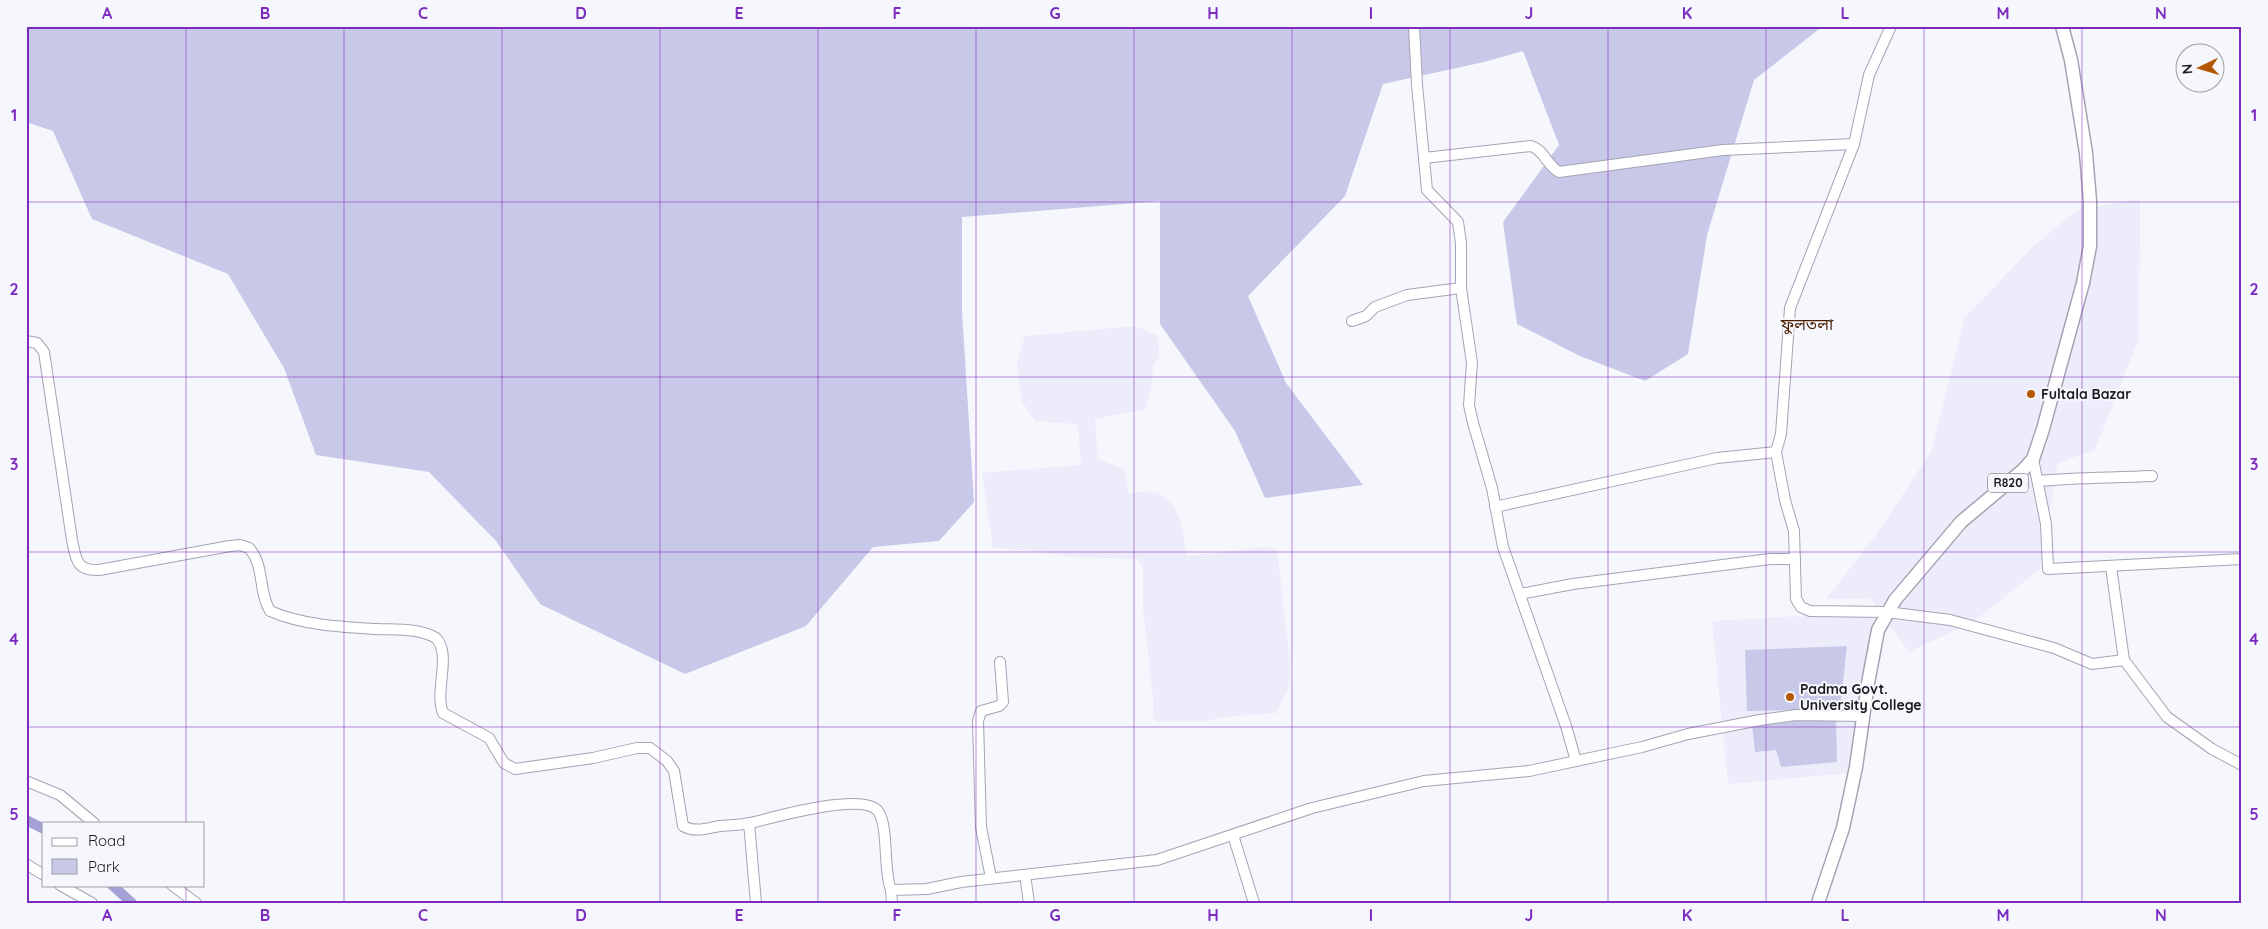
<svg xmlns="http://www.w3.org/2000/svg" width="2268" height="929" font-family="Quicksand,'Noto Sans Bengali',sans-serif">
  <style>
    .built { fill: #ececfb }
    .green { fill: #c8c8e9 }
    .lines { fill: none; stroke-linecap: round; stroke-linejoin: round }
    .canal { stroke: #a3a1d5; stroke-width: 10 }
    .minor-casing { stroke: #a4a4b4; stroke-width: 12 }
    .major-casing { stroke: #a4a4b4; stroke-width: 15 }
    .minor { stroke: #fff; stroke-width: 10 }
    .major { stroke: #fff; stroke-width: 12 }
    .grid { fill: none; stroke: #7b2cbf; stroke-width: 1; stroke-opacity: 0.55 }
    .poi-dot { fill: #b55804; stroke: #f6f6fd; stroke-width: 2 }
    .labels { text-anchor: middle; stroke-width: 4; stroke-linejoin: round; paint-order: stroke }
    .shield { fill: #f6f6fd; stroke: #5c5c62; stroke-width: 1 }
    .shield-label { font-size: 12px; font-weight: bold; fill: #1a1a20 }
    .poi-label { font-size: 14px; font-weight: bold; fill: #1a1a20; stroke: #f6f6fd; text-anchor: start }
    .quarter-label { font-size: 16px; fill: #4b1f00; stroke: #f6f6fd }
    .neatline { fill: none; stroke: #7b2cbf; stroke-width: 2 }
    .grid-label { font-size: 16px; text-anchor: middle; font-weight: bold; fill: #7b2cbf }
  </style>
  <rect width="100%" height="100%" fill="#f6f6fd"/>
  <g class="built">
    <polygon points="2140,199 2139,338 2095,450 2058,463 2040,569 1973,622 1909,652 1870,598 1826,599 1876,535 1932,450 1964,318 2035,245 2077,210"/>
    <polygon points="1135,326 1158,336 1159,356 1153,365 1152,382 1146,409 1095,419 1098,459 1125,470 1129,494 1146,491 1159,493 1172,503 1181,523 1187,556 1269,547 1277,549 1290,662 1290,684 1276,713 1224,717 1204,721 1157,722 1153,716 1153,698 1143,609 1143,568 1138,559 1073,557 1036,551 993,548 982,473 1081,465 1078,424 1035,421 1021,400 1017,360 1025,336"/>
    <polygon points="1875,612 1849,773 1728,784 1712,621"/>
  </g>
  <g class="green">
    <polygon points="26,26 1823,26 1754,80 1707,235 1688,354 1645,381 1580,356 1517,324 1503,222 1559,145 1523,51 1484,62 1383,84 1345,196 1248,296 1286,383 1363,485 1265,498 1235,431 1160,324 1160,201 962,217 962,312 974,502 939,541 873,547 806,626 685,674 540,604 496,541 429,472 316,455 284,368 228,274 92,219 53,131 26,122"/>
    <polygon points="1847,646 1840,709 1747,711 1745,650"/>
    <polygon points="1836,717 1837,762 1781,767 1776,750 1755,752 1752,725"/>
  </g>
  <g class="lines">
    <g class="canal">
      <polyline points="26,820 44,829"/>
      <polyline points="112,885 132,903"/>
    </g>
    <g class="minor-casing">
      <g id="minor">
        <polyline points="1414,26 1417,85 1427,190 1458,222 1461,243 1461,288 1472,363 1469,405 1473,423 1492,488 1503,547 1566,726 1576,761"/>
        <polyline points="1891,26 1869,75 1854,144 1790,308 1781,434 1776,452 1785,500 1794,531 1796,599 1801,607 1810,611 1887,612 1950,620 2054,648 2092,664 2124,660"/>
        <path d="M1424,158l107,-12c13,4 16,19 28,26l164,-22 131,-6"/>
        <polyline points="1352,321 1366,316 1375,307 1407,295 1461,288"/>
        <path d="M26,341l11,2 7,9 28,188c4,19 4,31 27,30l131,-24 10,-1 9,3c16,18 9,43 21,63 32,14 71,16 106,18 19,1 43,-1 60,9 16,17 -2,53 7,75l46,25 15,25 11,6 78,-11 44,-10h13l17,13 7,10 9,55c12,7 25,2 37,0 10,-1 21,-1 31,-3 23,-6 111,-31 127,-12 11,15 5,60 13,79l36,-1 34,-7 196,-22 155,-52 112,-27 105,-10 113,-24 46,-13 72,-14 36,-5 67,1"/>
        <polyline points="2033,459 2046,524 2048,569 2242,559"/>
        <path d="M2038,481c38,-4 76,-3 114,-5"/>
        <polyline points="1495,507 1717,458 1776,452"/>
        <polyline points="2111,567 2124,660 2167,717 2212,749 2242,765"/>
        <polyline points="1520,594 1573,584 1770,559 1795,559"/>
        <polyline points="26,781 60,795 94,823"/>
        <polyline points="749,823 756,903"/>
        <polyline points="1233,835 1254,903"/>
        <polyline points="26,864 44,875"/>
        <polyline points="1025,875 1029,903"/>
        <polyline points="991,878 981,827 978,721 981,711 999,706 1003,702 1000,662"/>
        <polyline points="60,885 92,903"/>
        <polyline points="172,885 196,903"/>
        <polyline points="891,890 892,903"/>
      </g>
    </g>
    <g class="major-casing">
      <polyline id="major" points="1818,903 1843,828 1856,767 1868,683 1878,630 1895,600 1961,522 2023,470 2033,459 2043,429 2083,283 2090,246 2090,201 2086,153 2071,60 2062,26"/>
    </g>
    <use href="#minor" class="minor"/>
    <use href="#major" class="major"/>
  </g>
  <path class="grid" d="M186,26v797M344,26v877M502,26v877M660,26v877M818,26v877M976,26v877M1134,26v877M1292,26v877M1450,26v877M1608,26v877M1766,26v877M1924,26v877M2082,26v877M26,202h2216M26,377h2216M26,552h2216M26,727h2216M186,885v18"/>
  <g class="poi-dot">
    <circle cx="2031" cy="394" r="5"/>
    <circle cx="1790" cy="697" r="5"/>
  </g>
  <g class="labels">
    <rect class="shield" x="1988" y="473.5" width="40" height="19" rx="4"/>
    <g class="shield-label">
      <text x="2008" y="487">R820</text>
    </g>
    <g class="poi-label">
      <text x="2041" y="399">Fultala Bazar</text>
      <text x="1800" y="694">Padma Govt.<tspan x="1800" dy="16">University College</tspan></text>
    </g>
    <g class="quarter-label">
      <text x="1807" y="330">ফুলতলা</text>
    </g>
  </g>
  <rect width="2268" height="929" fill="none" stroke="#f6f6fd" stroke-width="55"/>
  <rect x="42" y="822" width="162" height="65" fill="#f6f6fd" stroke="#9e9ea5"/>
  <rect x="52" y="838" width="25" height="8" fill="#ffffff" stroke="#9e9ea5"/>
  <text x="88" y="846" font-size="15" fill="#1a1a20">Road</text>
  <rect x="52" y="859" width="25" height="15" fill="#c8c8e9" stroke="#9e9ea5"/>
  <text x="88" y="872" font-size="15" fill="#1a1a20">Park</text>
  <g transform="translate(2200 68) rotate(265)"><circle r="24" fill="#f6f6fd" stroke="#9e9ea5"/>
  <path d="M0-4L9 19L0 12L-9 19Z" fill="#b55804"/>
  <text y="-8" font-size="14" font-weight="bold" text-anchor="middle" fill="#1a1a20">N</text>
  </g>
  <rect x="28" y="28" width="2212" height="874" class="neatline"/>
  <g class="grid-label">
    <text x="107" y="19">A</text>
    <text x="265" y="19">B</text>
    <text x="423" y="19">C</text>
    <text x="581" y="19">D</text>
    <text x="739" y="19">E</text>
    <text x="897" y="19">F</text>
    <text x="1055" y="19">G</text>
    <text x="1213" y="19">H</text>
    <text x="1371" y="19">I</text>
    <text x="1529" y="19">J</text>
    <text x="1687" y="19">K</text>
    <text x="1845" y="19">L</text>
    <text x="2003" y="19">M</text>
    <text x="2161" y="19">N</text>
    <text x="14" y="121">1</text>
    <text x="2254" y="121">1</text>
    <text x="14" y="295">2</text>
    <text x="2254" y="295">2</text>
    <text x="14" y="470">3</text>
    <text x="2254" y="470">3</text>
    <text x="14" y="645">4</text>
    <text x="2254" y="645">4</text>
    <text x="14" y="820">5</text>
    <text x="2254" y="820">5</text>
    <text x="107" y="921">A</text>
    <text x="265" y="921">B</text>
    <text x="423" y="921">C</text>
    <text x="581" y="921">D</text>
    <text x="739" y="921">E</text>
    <text x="897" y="921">F</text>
    <text x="1055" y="921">G</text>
    <text x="1213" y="921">H</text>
    <text x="1371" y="921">I</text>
    <text x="1529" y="921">J</text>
    <text x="1687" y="921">K</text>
    <text x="1845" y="921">L</text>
    <text x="2003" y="921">M</text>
    <text x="2161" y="921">N</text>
  </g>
</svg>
